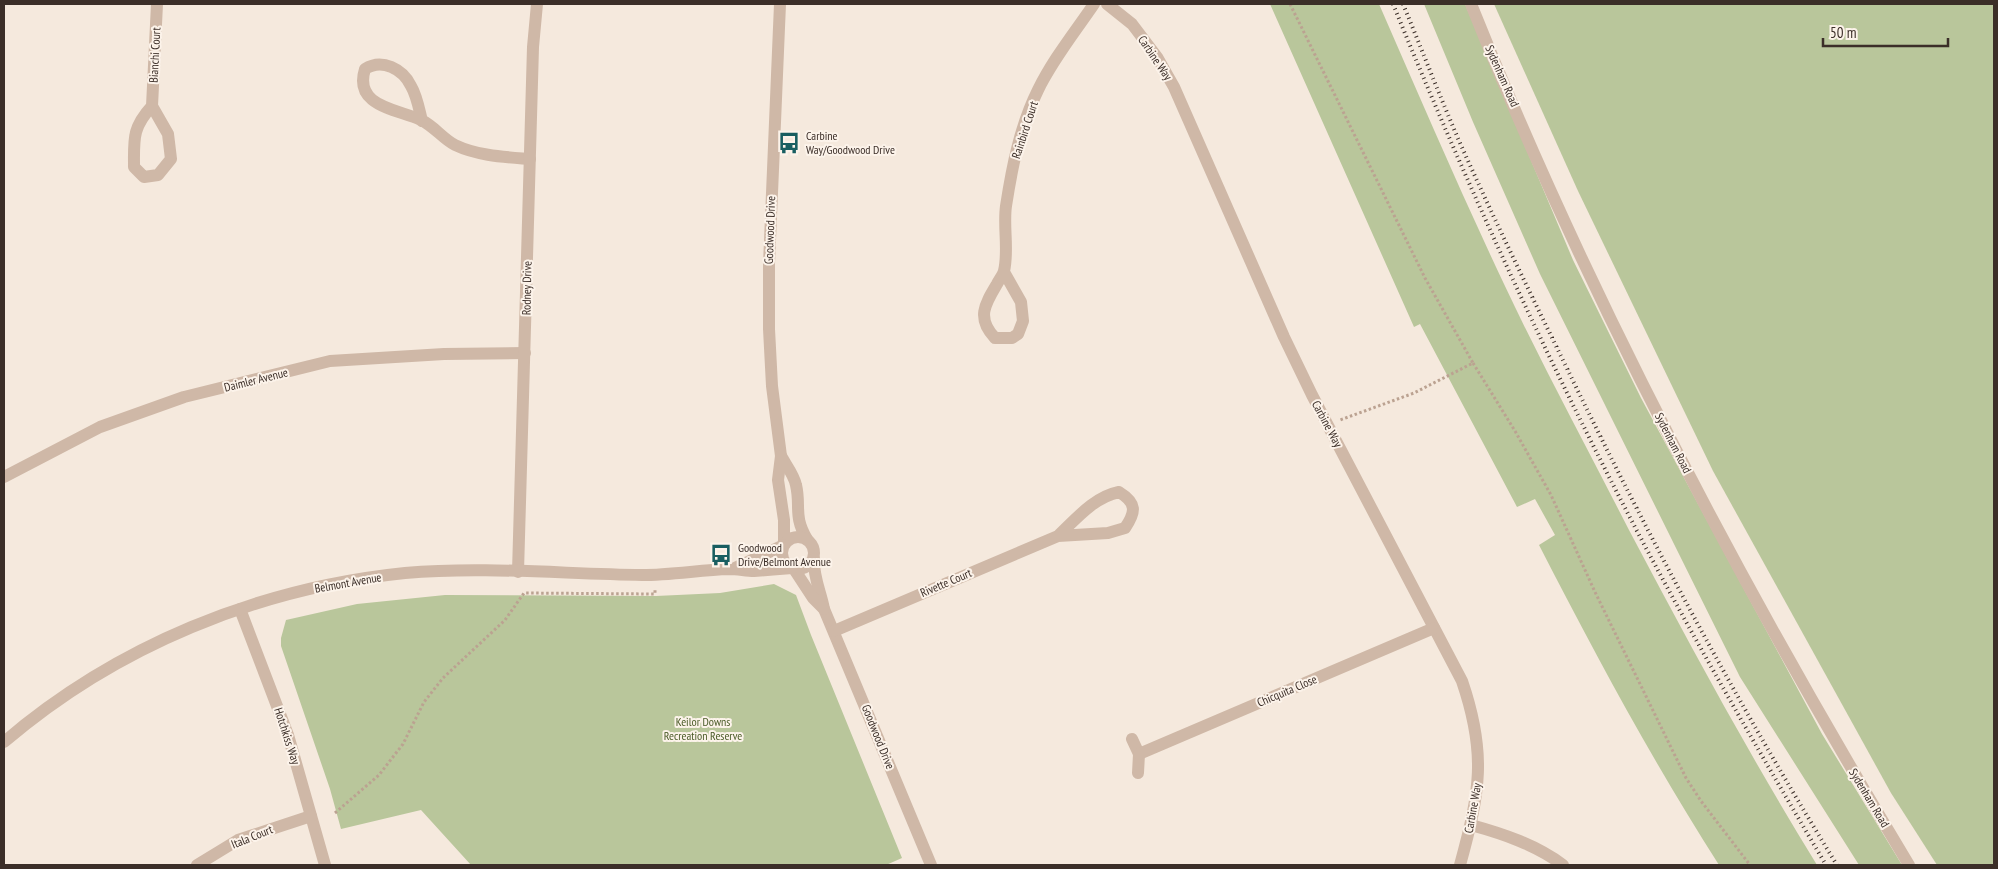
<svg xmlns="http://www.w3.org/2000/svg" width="1998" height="869" font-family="'PT Sans Narrow',sans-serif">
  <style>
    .green { fill: #b9c69b }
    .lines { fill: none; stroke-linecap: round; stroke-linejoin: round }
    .path { stroke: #bba291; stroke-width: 3; stroke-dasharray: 2.5 2.5; stroke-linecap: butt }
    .minor { stroke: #cfb8a7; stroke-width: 12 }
    .rail { stroke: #3b2e28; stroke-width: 4; stroke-dasharray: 1 4; stroke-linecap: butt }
    .labels { text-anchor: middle; stroke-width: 4; stroke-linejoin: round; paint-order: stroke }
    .street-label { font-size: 12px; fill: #3b2e28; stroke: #fcf3ea }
    .poi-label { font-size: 12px; fill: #3b2e28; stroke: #fcf3ea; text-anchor: start }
    .park-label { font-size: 12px; fill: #4b5c29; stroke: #fcf3ea }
  </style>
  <rect width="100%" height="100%" fill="#f5e9dd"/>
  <g class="green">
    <path d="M1270,4h109c41,94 81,187 125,280 39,83 83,164 125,246 60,114 121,226 188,335h-98c-66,-103 -124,-211 -180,-320l16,-10 -20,-36 -18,8 -97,-183 -6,3z"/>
    <polygon points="1424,4 1465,4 1573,260 1641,398 1822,734 1902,865 1859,865 1740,677 1540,274 1473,122"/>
    <polygon points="1494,4 1994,4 1994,865 1937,865 1891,793 1713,471 1578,191"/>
    <polygon points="774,584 796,595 811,635 902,858 886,865 471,865 421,810 341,829 330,789 281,646 281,638 286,620 357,604 445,595 656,596 720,593"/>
  </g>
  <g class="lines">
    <g class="path">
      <polyline points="1290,4 1425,278 1473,363 1414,393 1340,420"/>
      <polyline points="1473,363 1515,431 1551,495 1595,592 1686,778 1701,801 1750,865"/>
      <polyline points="335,813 379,775 403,744 424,702 443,678 505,620 524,593 655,594 655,588"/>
    </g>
    <g class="minor">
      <polyline points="780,4 769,264 769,329 772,386 781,456 778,480 784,520 784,544"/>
      <path d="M1107,4l25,20 25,33 17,30 110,250 28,58 150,286c25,73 18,111 -2,184"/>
      <path d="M1471,4c119,298 272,586 438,861"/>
      <path d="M152,106c-20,22 -18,33 -18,61l10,10 14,-2 13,-16 -3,-25 -16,-28 5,-102"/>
      <path d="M422,121c-3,-12 -5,-25 -11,-35 -8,-17 -29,-28 -46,-17 -12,38 33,40 56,51 13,6 22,19 34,25 23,11 50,12 75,14"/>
      <path d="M1004,272l17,30 2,19 -5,13 -6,4h-17c-19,-20 -10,-34 2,-54 2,-4 6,-9 7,-13 5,-21 -1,-44 2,-65 6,-39 14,-80 32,-116 15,-31 37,-58 56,-86"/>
      <path d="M781,456c5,9 13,19 15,29 5,21 -3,31 11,54"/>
      <polyline points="4,477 100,427 184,397 330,361 444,354 525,353"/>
      <circle cx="798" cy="553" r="16"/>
      <path d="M814,559c-1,18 7,33 10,50l107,256"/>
      <polyline points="735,568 784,545"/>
      <polyline points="794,569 813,598 824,609"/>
      <polyline points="518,572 533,47 537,4"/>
      <polyline points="240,609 288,735 325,865"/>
      <path d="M834,631l224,-95 50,-3 17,-5c11,-16 12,-25 -6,-36 -25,5 -43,27 -61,44"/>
      <polyline points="1132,739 1139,754 1138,773"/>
      <path d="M4,742c112,-96 254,-154 401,-169 78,-7 158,1 237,2 29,0 58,-5 87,-6 9,0 17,2 25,2 13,-1 25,-2 38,-3"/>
      <polyline points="1139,754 1434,628"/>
      <path d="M1471,825c33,9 65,20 92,40"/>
      <polyline points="197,865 238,840 311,816"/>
    </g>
    <g class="rail">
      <path d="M1393,4c63,155 133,309 209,459 69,137 146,270 224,402"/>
      <path d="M1403,4c19,46 37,93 57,139 37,83 77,164 117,246 79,162 165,322 260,476"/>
    </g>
  </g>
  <defs>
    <g id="bus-bare" transform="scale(1.725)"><path d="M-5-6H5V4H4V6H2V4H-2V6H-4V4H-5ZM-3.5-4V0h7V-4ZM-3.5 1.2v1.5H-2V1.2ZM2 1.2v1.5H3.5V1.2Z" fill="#195e61" stroke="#fcf3ea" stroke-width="2.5" paint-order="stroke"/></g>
  </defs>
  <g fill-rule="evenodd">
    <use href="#bus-bare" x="789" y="143"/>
    <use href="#bus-bare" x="721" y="555"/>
  </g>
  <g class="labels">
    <g class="street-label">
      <text transform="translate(155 55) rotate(-87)" y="4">Bianchi Court</text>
      <text transform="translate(1155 58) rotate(56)" y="4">Carbine Way</text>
      <text transform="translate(1502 76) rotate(66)" y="4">Sydenham Road</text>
      <text transform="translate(1025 130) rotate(-72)" y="4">Rainbird Court</text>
      <text transform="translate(770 230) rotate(-88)" y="4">Goodwood Drive</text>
      <text transform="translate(527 288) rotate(-89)" y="4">Rodney Drive</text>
      <text transform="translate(256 380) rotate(-14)" y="4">Daimler Avenue</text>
      <text transform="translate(1327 424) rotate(62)" y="4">Carbine Way</text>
      <text transform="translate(1673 443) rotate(63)" y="4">Sydenham Road</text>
      <text transform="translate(348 583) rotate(-10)" y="4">Belmont Avenue</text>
      <text transform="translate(946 583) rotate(-23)" y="4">Rivette Court</text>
      <text transform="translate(1287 691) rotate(-23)" y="4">Chicquita Close</text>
      <text transform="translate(287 736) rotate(72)" y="4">Hotchkiss Way</text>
      <text transform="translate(878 737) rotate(68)" y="4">Goodwood Drive</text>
      <text transform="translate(1869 798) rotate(59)" y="4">Sydenham Road</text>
      <text transform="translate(1473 808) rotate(-80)" y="4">Carbine Way</text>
      <text transform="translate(252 837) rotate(-22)" y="4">Itala Court</text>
    </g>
    <g class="poi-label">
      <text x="806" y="140">Carbine<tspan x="806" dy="14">Way/Goodwood Drive</tspan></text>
      <text x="738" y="552">Goodwood<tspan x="738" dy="14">Drive/Belmont Avenue</tspan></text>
    </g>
    <g class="park-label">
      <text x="703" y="726">Keilor Downs<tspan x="703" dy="14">Recreation Reserve</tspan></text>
    </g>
  </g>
  <rect width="1998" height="869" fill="none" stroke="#3b2e28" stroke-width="10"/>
  <path d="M1823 38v8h125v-8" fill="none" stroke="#3b2e28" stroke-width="2.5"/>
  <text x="1830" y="38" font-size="15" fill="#3b2e28" stroke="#fcf3ea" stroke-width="4" paint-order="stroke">50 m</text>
</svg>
